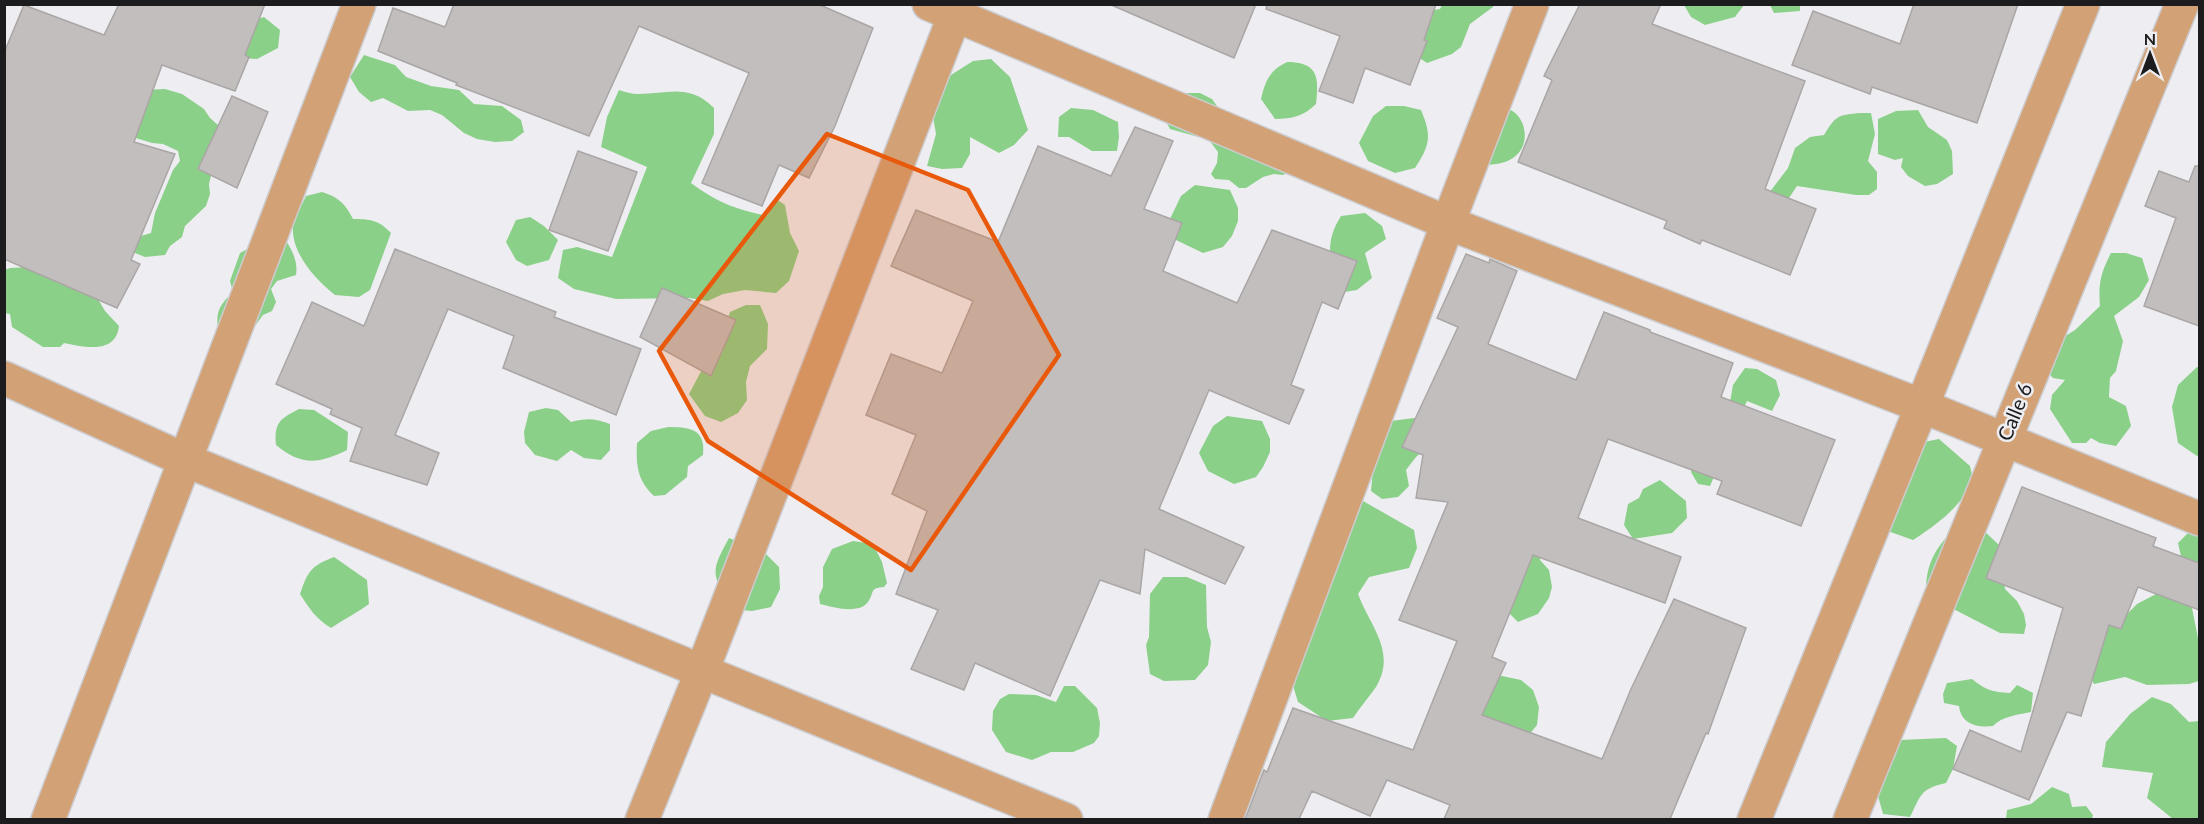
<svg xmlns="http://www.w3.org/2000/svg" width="2204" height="824" font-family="Lato,sans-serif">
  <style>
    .forest { fill: #8bd089 }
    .building { fill: #c2bebd; stroke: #aaa6a5; stroke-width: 1.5 }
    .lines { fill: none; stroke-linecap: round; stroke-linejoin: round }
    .minor-casing { stroke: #ccccd0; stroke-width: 36 }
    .minor { stroke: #d2a276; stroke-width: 33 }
    .marked { fill: #e8590c; fill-opacity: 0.2; stroke: #e8590c; stroke-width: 4.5; stroke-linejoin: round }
    .labels { text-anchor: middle; stroke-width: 5; stroke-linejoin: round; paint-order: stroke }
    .street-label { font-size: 20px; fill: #1c1c1e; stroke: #eeeef2 }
  </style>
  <rect width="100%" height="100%" fill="#eeeef2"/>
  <g class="forest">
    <polygon points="1442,5 1494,5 1493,7 1470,24 1461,47 1452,54 1427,63 1415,55 1427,11 1440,9"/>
    <polygon points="1684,5 1744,5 1735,17 1705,25 1691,17"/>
    <polygon points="1770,5 1800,5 1800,11 1774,13"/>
    <polygon points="264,17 280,30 278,48 257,59 241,58 254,20"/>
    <polygon points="364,55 395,65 406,77 431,86 459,90 474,104 502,106 521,120 524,132 512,141 495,142 477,139 464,133 442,115 430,110 408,111 383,98 371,102 359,92 350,77"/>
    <polygon points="991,59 1010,77 1028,130 1014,145 999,153 970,137 970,154 962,168 942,169 927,166 936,134 933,117 937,97 951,75 973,61"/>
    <path d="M1287,62c31,0 32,15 29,42 -12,12 -24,15 -41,15l-14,-20c4,-18 9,-29 26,-37z"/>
    <polygon points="165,89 182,94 204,109 210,118 218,125 221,137 209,184 210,194 206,206 185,226 182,237 170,246 165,255 145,257 135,253 133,247 141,236 151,233 155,213 173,170 180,161 178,151 163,144 152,143 123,134 144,90"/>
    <path d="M619,90c6,2 13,4 19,4 30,0 51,-11 76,14v26l-23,49c27,20 45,26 76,33l9,-17 9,6 5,28 9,18 -10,30 -13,12 -31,-3 -22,4 -15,7 -19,-3 -73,1 -42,-10 -16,-11 5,-28 14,-3 35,10 35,-90 -46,-20 6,-30z"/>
    <polygon points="1178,93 1200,93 1212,99 1227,120 1289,172 1283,175 1274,174 1263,177 1246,188 1239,188 1229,180 1215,179 1211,174 1217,163 1218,152 1209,140 1170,129 1163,116"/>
    <path d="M1386,106h18l17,4c11,26 9,35 -6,58l-20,5 -27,-12 -9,-18 14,-27z"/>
    <polygon points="1071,108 1093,110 1118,122 1119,137 1117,151 1092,151 1069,137 1058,137 1059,117"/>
    <path d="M1506,108c21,6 26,38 7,50 -9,6 -20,7 -32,7z"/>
    <polygon points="1918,110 1928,127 1947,140 1952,151 1953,174 1937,184 1925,186 1908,176 1901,167 1903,158 1895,160 1878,154 1878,119 1896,111"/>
    <path d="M1861,113h10l4,21 -7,27 9,11v17l-8,6h-13l-59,-9 -10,15 -18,-8 19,-25 7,-20 15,-11 14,-2c12,-20 14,-20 37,-22z"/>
    <polygon points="1195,185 1230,190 1238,208 1238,221 1232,236 1223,247 1203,253 1176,240 1168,223 1181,196"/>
    <path d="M322,192c16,5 23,11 31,27 17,0 26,1 38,14l-21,57 -11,7 -24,-2c-20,-16 -44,-42 -42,-69 1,-9 9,-21 13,-30z"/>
    <path d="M1365,213l17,13 4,13 -21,14 7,25 -15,12 -19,3c-7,-30 -15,-49 3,-77z"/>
    <polygon points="530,217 544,226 558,240 549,260 527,266 516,260 506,242 516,220"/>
    <path d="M277,228c10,14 22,29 19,47l-19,6 -6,8 5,13 -4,9 -9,4 -11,15 -34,2c-2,-21 0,-25 15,-40l-3,-11 10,-28 11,-6z"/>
    <path d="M2111,253h15l16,5 7,22 -10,17 -25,19 9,25 -7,30 -6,7 -1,19 17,9 5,20 -15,20 -16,-3 -9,-5 -5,5h-14l-22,-34 2,-14 13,-15 -12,-2 -17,-18 18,-17 21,-13 25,-24c-2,-22 1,-34 11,-53z"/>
    <path d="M28,267l70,32 7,12 14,15c-3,29 -36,21 -55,17l-4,4h-17l-31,-20 -2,-13 -5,-1 -1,-43 6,-2z"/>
    <polygon points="746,305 760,305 768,324 767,349 750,366 746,382 747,400 738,413 721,422 705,416 689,394 705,364 723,352 723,332 730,312"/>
    <polygon points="2197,367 2200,368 2200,455 2197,456 2178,443 2172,407 2178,385"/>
    <polygon points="1745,368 1757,369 1776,380 1780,395 1772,411 1747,401 1710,486 1698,484 1691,472 1695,459 1730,402 1733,385"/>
    <path d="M546,408l12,2 13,12c15,-4 24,-4 39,2v26l-9,10 -17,-2 -13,-8 -14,11 -22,-6 -10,-12 -1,-11 5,-20z"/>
    <path d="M299,409l15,1 34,22 -1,18c-28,14 -46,16 -71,-5 -2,-23 4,-26 23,-36z"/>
    <polygon points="1227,416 1262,421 1270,439 1270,452 1263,467 1256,477 1234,484 1208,471 1199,453 1213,426"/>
    <polygon points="1414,418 1430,426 1431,444 1416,457 1406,470 1409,486 1398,497 1382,499 1371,491 1374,457 1391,421"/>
    <path d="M668,427c22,0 38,2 35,28l-15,11 -1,11 -22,18 -11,1c-17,-16 -18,-31 -17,-53l14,-12z"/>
    <path d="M1939,439l31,27 4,17c-20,28 -32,38 -61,57l-31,-11 21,-83z"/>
    <polygon points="1660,480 1686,501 1687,518 1672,533 1633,539 1624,525 1628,504 1639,498 1643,489"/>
    <path d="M1363,501l51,29 3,18 -8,20 -40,9 -11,17c12,32 39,58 18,93 -7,10 -16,20 -23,31l-26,3 -29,-19 -7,-23 58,-171z"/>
    <path d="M1958,526l24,3 17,16 6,44 12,12 7,13 2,11 -2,9 -24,-1 -66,-34 -8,-8c0,-29 11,-46 32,-65z"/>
    <polygon points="2199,531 2199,581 2183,565 2178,543 2189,532"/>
    <polygon points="1446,537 1542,543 1540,560 1549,570 1552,587 1549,598 1538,614 1518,622 1506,610"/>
    <path d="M729,538l35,14 15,15 1,22 -9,18 -19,4 -22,-2c-17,-36 -21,-35 -1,-71z"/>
    <path d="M853,541l20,3 9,18 5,21 -3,4c-15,1 -9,5 -16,15 -10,13 -35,5 -48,2l-1,-8 4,-9v-20l9,-18z"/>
    <path d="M334,557l33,23 2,24c-12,9 -25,15 -38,24 -15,-9 -22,-20 -31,-34 8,-23 11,-28 34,-37z"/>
    <polygon points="1163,577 1187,577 1206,585 1207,627 1211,642 1208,665 1195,680 1164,681 1150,674 1146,645 1149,637 1150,594"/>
    <polygon points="2156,594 2178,597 2192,608 2199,643 2199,681 2189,684 2147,685 2125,677 2094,684 2081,662 2081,632 2123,618 2137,604"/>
    <polygon points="1502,676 1521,680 1533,690 1539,707 1537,725 1528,736 1473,715 1485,680"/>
    <path d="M1972,679c14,11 20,13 38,14l7,-8 16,8 -2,19c-13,3 -29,4 -38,14 -16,2 -32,-2 -34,-20l-15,-3 -1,-9 4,-11z"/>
    <polygon points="1064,686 1075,686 1097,708 1100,723 1099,736 1094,743 1073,752 1051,752 1032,760 1006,752 992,730 993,711 1000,699 1009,694 1036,695 1056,702"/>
    <polygon points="2152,697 2171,704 2189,722 2199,721 2199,819 2173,819 2147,798 2153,773 2102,767 2106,742 2130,714"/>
    <path d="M1946,738l11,8 -4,23 -7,14c-27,6 -25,13 -36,34l-27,-3 -10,-36 26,-38z"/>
    <polygon points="2052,787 2069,794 2072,807 2086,806 2093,815 2092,819 2006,819 2007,810 2031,804"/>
  </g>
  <g class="building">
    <polygon points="119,4 265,4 245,55 249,57 235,91 162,65 134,142 175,154 131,260 140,264 117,308 4,259 4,53 24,5 104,35"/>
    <polygon points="454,4 818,4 873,28 835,126 809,178 779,165 762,206 702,183 749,73 639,26 589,136 456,85 457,83 378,51 393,8 445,27"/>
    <polygon points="1109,4 1256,4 1234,58"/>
    <polygon points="1267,4 1436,4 1424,40 1427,41 1410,85 1365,68 1353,103 1319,91 1340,36 1266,9"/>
    <polygon points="1580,4 1661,4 1652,24 1805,81 1765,189 1816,209 1790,275 1702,240 1700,244 1664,228 1667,221 1518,162 1552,80 1544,76"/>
    <polygon points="1914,4 2018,4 1977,123 1872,87 1870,94 1792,65 1813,11 1900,44"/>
    <polygon points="232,96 268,112 237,188 198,169"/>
    <polygon points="1135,127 1173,141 1144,209 1182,223 1163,271 1237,303 1272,230 1357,261 1338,309 1322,302 1291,385 1304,390 1289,424 1209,390 1159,509 1244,547 1225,584 1145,549 1140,594 1100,580 1050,696 975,663 964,690 911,669 938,610 896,594 927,511 892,494 916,435 866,415 891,354 942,373 973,301 891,266 916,210 998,242 1038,146 1111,176"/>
    <polygon points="578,151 637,172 608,251 549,230"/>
    <polygon points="2195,166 2199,166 2199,326 2144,306 2176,218 2145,206 2159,171 2189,182"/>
    <polygon points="395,249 556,312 554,317 641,349 616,415 503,368 514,336 448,309 395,435 439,453 427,485 350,461 362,428 330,414 332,409 276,384 312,302 364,326"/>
    <polygon points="1466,254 1489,263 1490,259 1517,271 1488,344 1576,380 1604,312 1650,330 1650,332 1733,363 1721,397 1835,440 1801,526 1717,494 1722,481 1608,439 1578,518 1681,557 1665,603 1533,555 1492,657 1506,663 1482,715 1602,759 1631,689 1674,599 1746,628 1708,734 1706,733 1670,819 1444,819 1450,805 1387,780 1370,816 1312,791 1299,819 1245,819 1264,770 1267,772 1293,708 1413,750 1457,641 1399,620 1448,502 1416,498 1423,455 1402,447 1458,327 1437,318"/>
    <polygon points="662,288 736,320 711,376 640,337"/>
    <polygon points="2022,487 2156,538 2153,546 2199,563 2199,610 2138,587 2121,629 2109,625 2081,716 2067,712 2029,800 1953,769 1970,730 2021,752 2063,608 1986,578"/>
  </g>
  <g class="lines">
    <g class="minor-casing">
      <g id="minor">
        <polyline points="929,4 1448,223 1922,406 2200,519"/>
        <polyline points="4,378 185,460 1066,820"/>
        <polyline points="48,820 359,4"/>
        <polyline points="642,820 702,671 959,4"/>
        <polyline points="1225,820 1448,223 1532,4"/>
        <polyline points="1754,820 1922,406 2083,4"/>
        <polyline points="1850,820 2182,4"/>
      </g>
    </g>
    <use href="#minor" class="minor"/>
  </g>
  <path class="marked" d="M827,134l141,56 91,165 -148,215 -203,-129 -49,-90z"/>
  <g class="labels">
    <g class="street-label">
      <text transform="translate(2015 412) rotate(-68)" y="7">Calle 6</text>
    </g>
  </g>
  <rect width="2204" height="824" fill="none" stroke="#1c1c1e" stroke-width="12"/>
  <g transform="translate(2150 54)" stroke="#eeeef2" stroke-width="4.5" paint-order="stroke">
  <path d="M0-4.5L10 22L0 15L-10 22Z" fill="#1c1c1e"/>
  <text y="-9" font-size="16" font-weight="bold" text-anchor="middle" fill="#1c1c1e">N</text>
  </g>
</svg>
